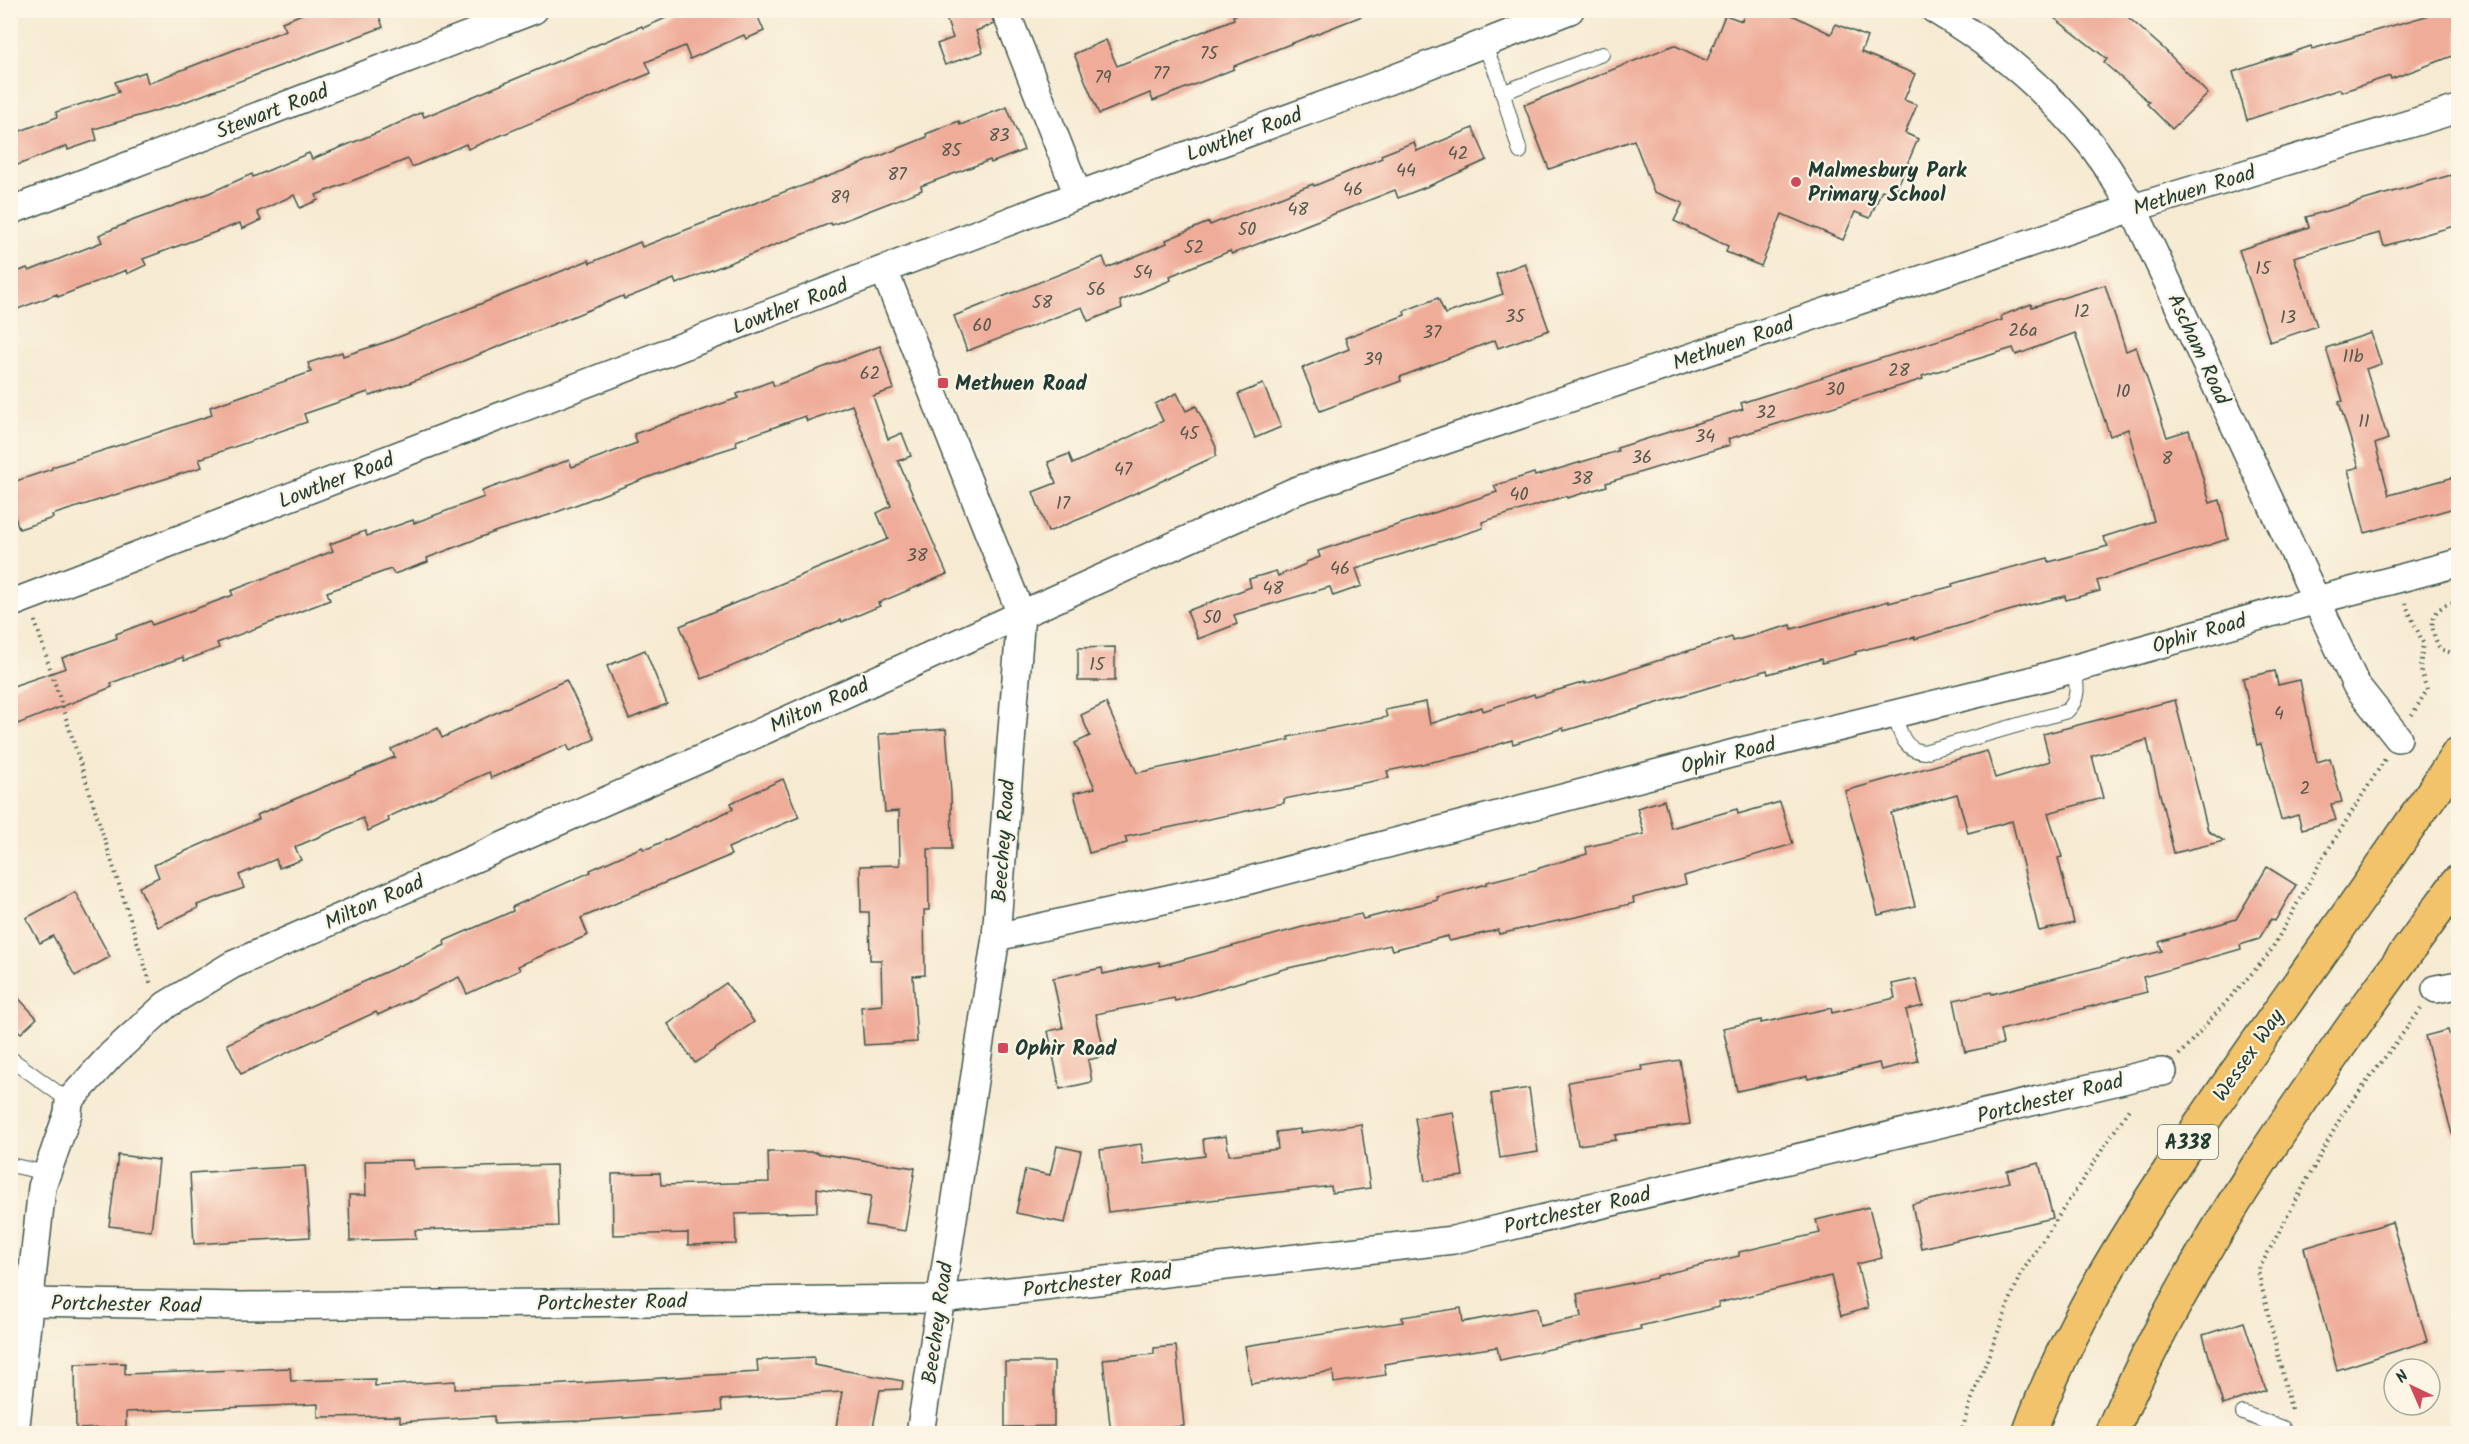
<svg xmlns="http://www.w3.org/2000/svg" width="2469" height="1444" font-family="Kalam,sans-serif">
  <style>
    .building { fill: #efac99 }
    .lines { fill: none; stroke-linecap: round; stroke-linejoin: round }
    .service-casing { stroke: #3f574c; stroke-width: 16 }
    .minor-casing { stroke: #3f574c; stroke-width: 30 }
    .trunk-casing { stroke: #3f574c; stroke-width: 36 }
    .path { stroke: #3f574c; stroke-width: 4; stroke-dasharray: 1.5 4.5; stroke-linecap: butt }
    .service { stroke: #fff; stroke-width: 14 }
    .minor { stroke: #fff; stroke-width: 27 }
    .trunk { stroke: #f2c36a; stroke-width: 33 }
    .poi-dot { fill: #d1495b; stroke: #fcf5e5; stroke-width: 2 }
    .labels { text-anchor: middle; stroke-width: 4.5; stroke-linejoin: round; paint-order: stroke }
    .number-label { font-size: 18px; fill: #53594d }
    .shield { fill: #fcf5e5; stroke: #617469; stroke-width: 1.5 }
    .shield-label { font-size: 20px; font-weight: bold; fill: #1f3d34 }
    .street-label { font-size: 21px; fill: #1f3d34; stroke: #fcf5e5 }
    .poi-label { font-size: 21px; font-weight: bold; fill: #1f3d34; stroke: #fcf5e5; text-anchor: start }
  </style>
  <rect width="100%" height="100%" fill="#fcf5e5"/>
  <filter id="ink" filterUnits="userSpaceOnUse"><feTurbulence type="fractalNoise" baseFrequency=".0167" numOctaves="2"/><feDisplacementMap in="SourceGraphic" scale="12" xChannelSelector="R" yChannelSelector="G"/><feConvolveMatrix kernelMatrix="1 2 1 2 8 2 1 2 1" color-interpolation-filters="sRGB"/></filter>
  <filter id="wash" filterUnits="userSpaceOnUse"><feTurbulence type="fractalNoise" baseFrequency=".008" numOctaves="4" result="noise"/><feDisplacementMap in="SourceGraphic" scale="24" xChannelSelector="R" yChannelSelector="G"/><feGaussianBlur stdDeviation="1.35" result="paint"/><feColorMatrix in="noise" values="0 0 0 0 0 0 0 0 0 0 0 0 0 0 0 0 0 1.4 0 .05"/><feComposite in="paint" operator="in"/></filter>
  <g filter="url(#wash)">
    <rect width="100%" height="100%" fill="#f6ead2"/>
    <g id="blocks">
      <g class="building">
        <polygon points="312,10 377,10 383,27 179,104 94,129 97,140 68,150 67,146 10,168 10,135 57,117 56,112 119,92 115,82 145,72 148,83 286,30 282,22"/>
        <polygon points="684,10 755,10 764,31 746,39 744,35 690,59 685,46 646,62 651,73 468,149 466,144 412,167 408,159 316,195 318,200 300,208 294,195 257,212 261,220 242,229 240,223 143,259 146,265 127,274 126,270 58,297 57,294 10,312 10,275 27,268 29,271 102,242 99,235 134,220 209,193 252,174 253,177 309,153 312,159 384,130 422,112 424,117 642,26 643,28"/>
        <polygon points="943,10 990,10 994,24 976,31 983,52 945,65 937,44 953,38"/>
        <polygon points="1248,10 1372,12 1234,66 1234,69 1153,101 1150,93 1099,114 1074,54 1106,40 1117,66 1234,19 1233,16"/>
        <polygon points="1746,10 1782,10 1831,34 1836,24 1867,37 1861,52 1915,74 1904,100 1917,105 1905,133 1918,139 1894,195 1882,190 1870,218 1855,212 1843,240 1782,214 1761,266 1726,252 1728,246 1674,221 1683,203 1654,192 1634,140 1549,169 1524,105 1674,45 1707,61 1725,15 1742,21"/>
        <polygon points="2044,10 2120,10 2164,49 2208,94 2172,129 2147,104 2149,102 2104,63 2107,59"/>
        <polygon points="2425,10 2458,10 2458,54 2391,79 2390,76 2341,92 2340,89 2247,120 2233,72 2311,46 2312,49 2426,16"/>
        <polygon points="1007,107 1024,150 991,163 990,160 921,186 922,190 889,203 832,225 831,223 676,284 674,279 624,299 623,296 409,383 370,396 368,392 304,414 307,422 199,459 202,467 52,515 53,518 19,529 10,502 10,483 52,469 52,467 212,415 210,407 311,372 308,363 342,352 343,356 389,341 589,260 590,263 640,242 642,247 794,188 794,189 848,169 927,137 926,134 959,121 960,125"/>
        <polygon points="1473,128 1487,160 1431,185 1398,198 1395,190 1232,254 1230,251 1170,276 1171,280 1120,301 1122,308 1088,321 1082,307 967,351 954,316 1103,257 1107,268 1167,243 1166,240 1209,222 1210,225 1313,184 1314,186 1382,158 1381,155 1414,142 1417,151"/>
        <polygon points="2451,175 2458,199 2458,225 2384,246 2380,233 2294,257 2317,326 2270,342 2239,250 2309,227 2306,217"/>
        <polygon points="1525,263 1549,330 1498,348 1495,340 1400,377 1401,381 1320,411 1302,368 1349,349 1345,338 1405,315 1404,311 1438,298 1445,314 1503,294 1496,274"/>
        <polygon points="2105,285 2126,351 2136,347 2167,437 2189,430 2210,503 2220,500 2228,539 2097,581 2100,591 2066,600 2065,596 2025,606 1915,639 1915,637 1855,652 1856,654 1822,663 1821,659 1768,674 1767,670 1564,731 1563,728 1513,744 1512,740 1466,755 1387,771 1389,778 1284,799 1284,803 1125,837 1127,843 1089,853 1074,793 1095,788 1075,743 1090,736 1081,715 1106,703 1137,773 1289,740 1288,737 1387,717 1385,710 1426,702 1430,724 1482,707 1483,711 1534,694 1535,697 1585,682 1585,684 1732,637 1733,641 1791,625 1792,629 1889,601 1889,603 1953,586 1952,584 1986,574 2048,558 2049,562 2108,546 2103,537 2154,521 2128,429 2110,436 2075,333 2016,355 2013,348 1922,376 1923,379 1728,439 1730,445 1606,483 1607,486 1567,498 1566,496 1482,522 1483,528 1356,569 1362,586 1333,596 1330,587 1234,615 1237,624 1198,639 1187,611 1251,587 1249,579 1276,571 1278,576 1306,564 1306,562 1320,557 1318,551 1497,492 1494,486 1534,473 1535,476 1618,451 1617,448 1743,409 1741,403 2002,320 2001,316 2031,304 2032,307"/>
        <polygon points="2371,333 2381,364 2366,369 2388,439 2375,444 2389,495 2458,476 2458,507 2365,533 2348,470 2359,467 2339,402 2343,401 2326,348"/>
        <polygon points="880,346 894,389 873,396 888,439 902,433 911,456 898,461 947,574 878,603 880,606 842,622 841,620 702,679 680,626 888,539 877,513 891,506 852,405 807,421 805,416 736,441 737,446 702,457 549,515 497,531 427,558 428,562 394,574 391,569 327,592 330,600 217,643 219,648 184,661 183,657 111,683 112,687 10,727 10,687 66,668 62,658 117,638 116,634 150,621 152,625 233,595 231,591 333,551 330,544 365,531 367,536 413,520 414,523 484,497 482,491 569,460 572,467 637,443 634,434 738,398 737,394 772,381 774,386"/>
        <polygon points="1263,384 1281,427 1255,438 1238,394"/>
        <polygon points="1177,393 1186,411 1196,406 1216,447 1216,456 1092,513 1092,514 1048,532 1033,492 1056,483 1048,462 1069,454 1073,464 1163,421 1155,404"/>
        <polygon points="1115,647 1115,681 1078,681 1078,648"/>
        <polygon points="645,650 667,704 629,719 607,666"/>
        <polygon points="2275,671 2278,685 2300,680 2317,762 2330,758 2342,802 2331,804 2336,820 2302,829 2298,815 2281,820 2261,744 2257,745 2243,678"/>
        <polygon points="566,680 595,739 570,751 567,745 491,778 489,772 388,817 389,821 368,831 363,818 328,833 295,847 301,860 279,868 276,859 239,875 244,888 197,905 198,908 158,927 139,887 159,877 154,865 259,819 257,815 395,757 391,749 438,728 442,738"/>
        <polygon points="2175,700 2208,831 2224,841 2174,853 2147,740 2092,756 2103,798 2048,813 2062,857 2058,858 2074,923 2039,931 2012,821 1968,833 1957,794 1891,813 1915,906 1878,915 1845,791 1987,751 1995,778 2050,761 2043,734"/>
        <polygon points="946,729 951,793 952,849 928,849 929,910 924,910 925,975 913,976 917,1042 864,1045 861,1007 882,1005 881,960 870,960 869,912 861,912 860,866 900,865 899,811 885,812 879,734"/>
        <polygon points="783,779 799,817 728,848 731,855 581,918 588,935 518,966 520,970 467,994 459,977 378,1015 376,1012 241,1074 227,1044 445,945 444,941 513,911 512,907 591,872 590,870 642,847 643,849 649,848 733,809 731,803"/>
        <polygon points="1664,800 1671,828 1737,809 1738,814 1780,802 1793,844 1684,876 1686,884 1633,898 1634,903 1585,915 1499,934 1498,930 1449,941 1448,936 1392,950 1390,945 1284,969 1175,1001 1174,998 1096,1014 1105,1056 1088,1060 1092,1082 1060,1089 1048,1031 1063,1028 1053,978 1102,968 1103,974 1159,962 1160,966 1310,925 1361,914 1363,919 1438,900 1437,897 1487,884 1487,882 1539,869 1539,868 1587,854 1586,847 1644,834 1637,808"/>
        <polygon points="2267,867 2296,885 2275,921 2271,919 2259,939 2240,945 2241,949 2143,977 2147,992 2000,1030 2003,1044 1965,1052 1954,1000 1991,992 1992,994 2162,951 2159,942 2236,919"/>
        <polygon points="75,892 110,957 75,976 53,936 40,943 26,918"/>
        <polygon points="1916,979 1923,1006 1906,1010 1918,1061 1881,1070 1879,1063 1808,1079 1807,1076 1737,1091 1723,1028 1761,1020 1761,1023 1831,1008 1832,1013 1895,998 1892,984"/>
        <polygon points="726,983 754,1022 695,1063 668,1024"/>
        <polygon points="10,989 37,1018 21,1033 10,1023"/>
        <polygon points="2448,1030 2458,1065 2458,1133 2452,1134 2425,1036"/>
        <polygon points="1680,1060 1690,1124 1615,1135 1616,1140 1578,1145 1568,1082 1643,1070 1642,1066"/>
        <polygon points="1529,1088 1538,1152 1500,1158 1491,1094"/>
        <polygon points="1453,1112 1463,1176 1425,1181 1415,1118"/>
        <polygon points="1361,1124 1370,1188 1332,1193 1331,1186 1108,1212 1100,1150 1141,1144 1144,1164 1205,1156 1203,1139 1226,1136 1229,1155 1278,1149 1276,1132 1300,1129 1300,1133"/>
        <polygon points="1057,1146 1081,1151 1065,1223 1016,1213 1025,1170 1050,1175"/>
        <polygon points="768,1152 816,1152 816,1153 915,1168 905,1231 866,1225 871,1196 817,1188 817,1212 735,1214 736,1244 688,1245 688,1233 613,1235 612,1174 660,1173 661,1185 769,1182"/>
        <polygon points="118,1155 159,1160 151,1231 109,1226"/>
        <polygon points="413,1160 414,1169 556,1165 558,1226 415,1230 416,1239 350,1241 349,1195 366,1195 365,1161"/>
        <polygon points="2039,1163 2053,1218 1921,1248 1912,1204 2010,1182 2007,1171"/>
        <polygon points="305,1166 310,1237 194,1244 190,1173"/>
        <polygon points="1869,1207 1882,1258 1857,1264 1868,1308 1841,1316 1831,1276 1718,1303 1719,1307 1640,1326 1641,1329 1500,1360 1497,1347 1384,1364 1386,1375 1334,1383 1333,1371 1251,1384 1245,1346 1403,1322 1402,1317 1461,1308 1463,1322 1537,1308 1540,1326 1581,1317 1577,1294 1656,1278 1656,1276 1739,1256 1739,1252 1820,1233 1816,1220"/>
        <polygon points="2392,1222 2427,1341 2337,1370 2304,1248"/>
        <polygon points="2244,1322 2266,1390 2223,1405 2203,1335"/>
        <polygon points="1176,1346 1184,1426 1111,1434 1103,1359 1154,1354 1154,1348"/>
        <polygon points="814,1357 814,1365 903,1381 902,1389 880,1390 872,1433 836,1427 842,1392 721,1400 722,1411 581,1421 494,1424 494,1416 400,1422 400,1416 318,1417 318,1404 126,1412 126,1427 76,1429 75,1364 125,1363 125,1374 290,1368 291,1381 375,1379 375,1386 455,1381 455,1389 549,1385 758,1372 757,1360"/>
        <polygon points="1005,1362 1054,1362 1054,1426 1005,1427"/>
      </g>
    </g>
  </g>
  <g filter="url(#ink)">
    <use href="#blocks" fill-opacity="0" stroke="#3f574c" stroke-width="1.5"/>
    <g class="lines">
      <g class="service-casing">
        <g id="service">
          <polyline points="1484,45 1498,77 1520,152"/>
          <polyline points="1502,93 1602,54"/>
          <path d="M1894,714c6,18 9,36 30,38l143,-41c13,-12 10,-26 7,-42"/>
          <polyline points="10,1058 69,1101"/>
          <polyline points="10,1165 47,1173"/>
          <polyline points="2243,1413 2283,1428 2285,1434"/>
        </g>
      </g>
      <g class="minor-casing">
        <g id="minor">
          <polyline points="1005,10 1078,195"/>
          <path d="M1935,10c60,36 111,79 155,133 16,20 29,44 43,65l223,477 42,53"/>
          <polyline points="10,211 534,10"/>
          <polyline points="884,270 1021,614 996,937 920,1434"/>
          <polyline points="10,604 1078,195 1354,94 1570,10"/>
          <polyline points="996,937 1231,885 1742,751 2030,681 2317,600 2458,563"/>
          <polyline points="2436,989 2458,985"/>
          <polyline points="10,1304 30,1302 240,1306 940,1299 1453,1240 2152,1073 2163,1072"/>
          <polyline points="15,1434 42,1187 68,1113 69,1101 111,1055 166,1005 232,965 703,758 1295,491 2133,208 2458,109"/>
        </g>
      </g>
      <g class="trunk-casing">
        <g id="trunk">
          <path d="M2029,1434c40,-112 106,-213 172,-310 84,-124 175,-244 257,-370"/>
          <path d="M2111,1434c87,-201 219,-377 347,-552"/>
        </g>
      </g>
      <g class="path">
        <path d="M2458,601c-28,6 -31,23 -18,48l18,6"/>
        <polyline points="2405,603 2423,643 2420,668 2427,690 2412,715"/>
        <polyline points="35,621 151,985"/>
        <polyline points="2179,1055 2269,954 2321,861 2385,759"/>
        <polyline points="2291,1409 2258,1271 2342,1115 2421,1009"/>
        <polyline points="1961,1434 1970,1404 2020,1275 2131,1106"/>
      </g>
      <use href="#service" class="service"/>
      <use href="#minor" class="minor"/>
      <use href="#trunk" class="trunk"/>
    </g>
  </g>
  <g class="poi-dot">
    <circle cx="1796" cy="182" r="6"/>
    <rect x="937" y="377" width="12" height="12" rx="3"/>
    <rect x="997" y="1042" width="12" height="12" rx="3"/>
  </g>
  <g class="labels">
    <g class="number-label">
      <text x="1209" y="59">75</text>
      <text x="1161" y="79">77</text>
      <text x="1103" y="83">79</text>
      <text x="999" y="141">83</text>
      <text x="951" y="156">85</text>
      <text x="1458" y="159">42</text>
      <text x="1406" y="176">44</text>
      <text x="897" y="180">87</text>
      <text x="1353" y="195">46</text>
      <text x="840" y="203">89</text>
      <text x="1298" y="215">48</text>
      <text x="1247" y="235">50</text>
      <text x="1194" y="253">52</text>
      <text x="2263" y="274">15</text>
      <text x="1143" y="278">54</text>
      <text x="1096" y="295">56</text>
      <text x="1042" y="308">58</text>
      <text x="2082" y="317">12</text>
      <text x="1515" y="322">35</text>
      <text x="2288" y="323">13</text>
      <text x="982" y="331">60</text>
      <text x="2023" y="336">26a</text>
      <text x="1432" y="338">37</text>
      <text x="2353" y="362">11b</text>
      <text x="1373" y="365">39</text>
      <text x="1899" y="376">28</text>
      <text x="870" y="379">62</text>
      <text x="1835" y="395">30</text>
      <text x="2123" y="397">10</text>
      <text x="1766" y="418">32</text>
      <text x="2364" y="427">11</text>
      <text x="1189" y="439">45</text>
      <text x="1705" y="442">34</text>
      <text x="1642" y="463">36</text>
      <text x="2167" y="464">8</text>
      <text x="1123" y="475">47</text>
      <text x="1582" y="484">38</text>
      <text x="1519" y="500">40</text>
      <text x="1063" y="509">17</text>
      <text x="917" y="561">38</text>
      <text x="1340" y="574">46</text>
      <text x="1273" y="594">48</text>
      <text x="1212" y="623">50</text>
      <text x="1097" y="670">15</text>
      <text x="2279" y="719">4</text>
      <text x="2305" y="794">2</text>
    </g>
    <rect class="shield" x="2158" y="1125" width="60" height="34" rx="4.5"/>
    <g class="shield-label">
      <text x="2188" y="1149">A338</text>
    </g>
    <g class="street-label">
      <text transform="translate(272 111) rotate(-21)" y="7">Stewart Road</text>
      <text transform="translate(1244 134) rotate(-20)" y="7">Lowther Road</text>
      <text transform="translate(2194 190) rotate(-17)" y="7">Methuen Road</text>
      <text transform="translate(790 306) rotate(-21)" y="7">Lowther Road</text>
      <text transform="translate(1733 343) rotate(-19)" y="7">Methuen Road</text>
      <text transform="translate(2199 349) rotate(65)" y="7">Ascham Road</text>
      <text transform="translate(336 480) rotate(-21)" y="7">Lowther Road</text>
      <text transform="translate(2199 633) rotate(-16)" y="7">Ophir Road</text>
      <text transform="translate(819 705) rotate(-24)" y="7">Milton Road</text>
      <text transform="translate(1728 755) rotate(-14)" y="7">Ophir Road</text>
      <text transform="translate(1003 841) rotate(-86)" y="7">Beechey Road</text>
      <text transform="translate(374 902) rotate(-24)" y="7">Milton Road</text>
      <text transform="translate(2248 1055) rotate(-55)" y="7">Wessex Way</text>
      <text transform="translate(2050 1098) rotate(-14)" y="7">Portchester Road</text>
      <text transform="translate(1577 1210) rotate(-13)" y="7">Portchester Road</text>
      <text transform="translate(1097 1281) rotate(-7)" y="7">Portchester Road</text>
      <text transform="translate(612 1302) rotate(-1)" y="7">Portchester Road</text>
      <text transform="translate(126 1304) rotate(1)" y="7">Portchester Road</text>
      <text transform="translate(937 1323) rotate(-82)" y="7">Beechey Road</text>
    </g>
    <g class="poi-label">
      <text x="1808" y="177">Malmesbury Park<tspan x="1808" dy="24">Primary School</tspan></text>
      <text x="955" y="390">Methuen Road</text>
      <text x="1015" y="1055">Ophir Road</text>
    </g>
  </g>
  <rect width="2469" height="1444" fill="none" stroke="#fcf5e5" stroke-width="36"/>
  <g transform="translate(2412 1387) rotate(316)"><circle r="28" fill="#fcf5e5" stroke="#a4ab9e" stroke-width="1.5"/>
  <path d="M0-4.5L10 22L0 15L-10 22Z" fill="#d1495b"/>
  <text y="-9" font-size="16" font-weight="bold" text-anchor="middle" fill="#1f3d34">N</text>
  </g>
</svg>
